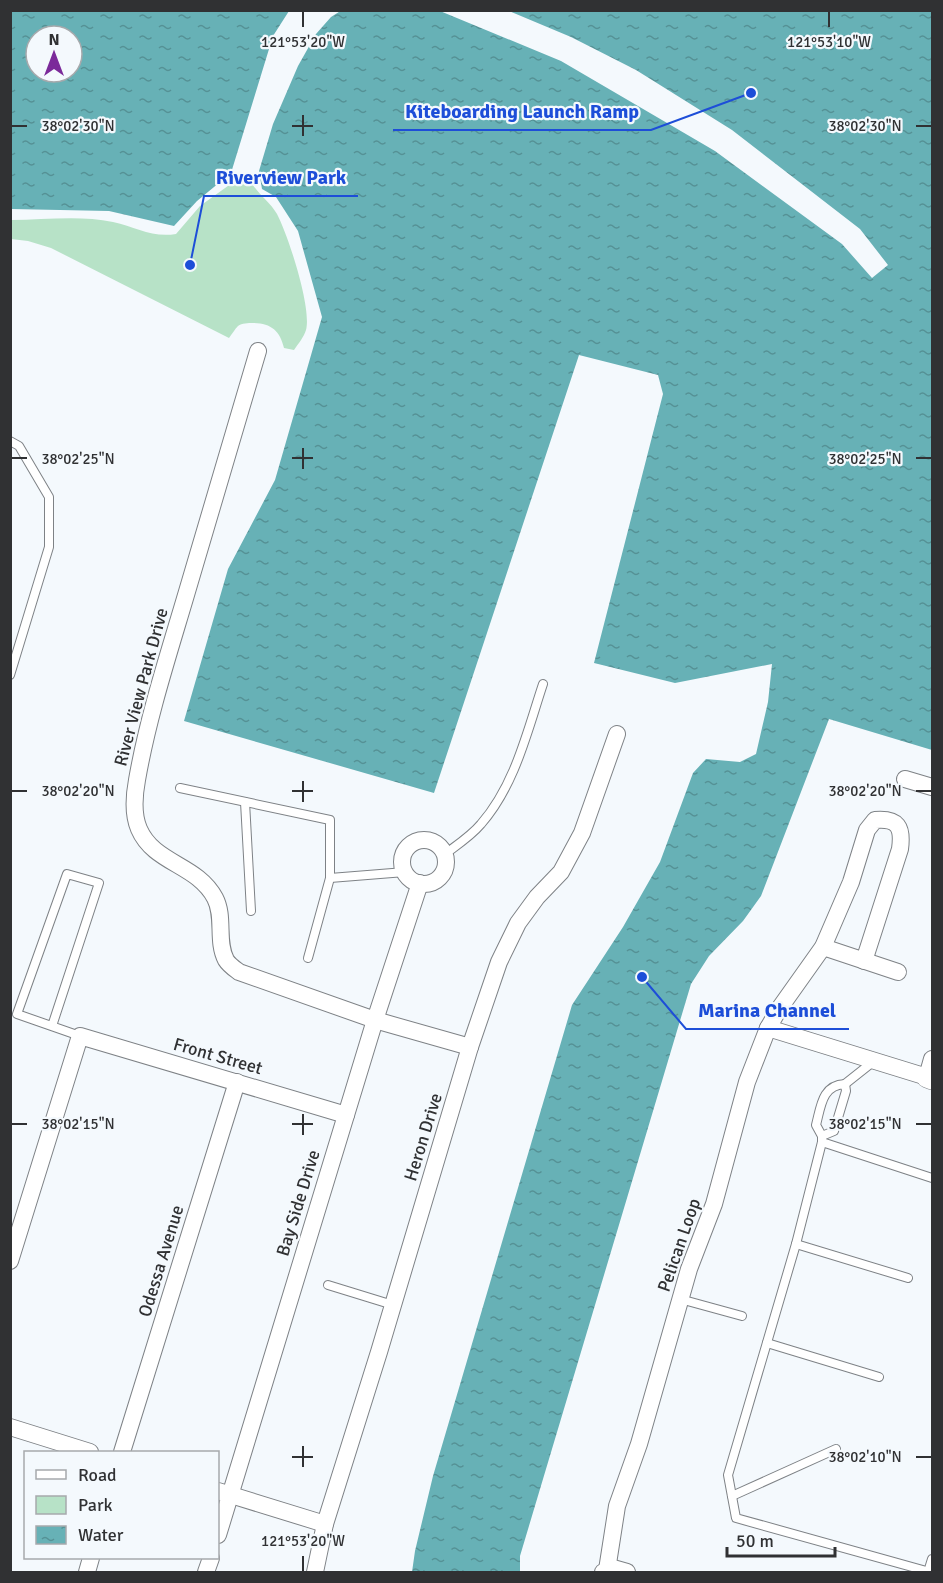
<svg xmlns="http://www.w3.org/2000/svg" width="943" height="1583" font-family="Signika,sans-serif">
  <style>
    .green { fill: #b7e2c7 }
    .water { fill: url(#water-ripples); fill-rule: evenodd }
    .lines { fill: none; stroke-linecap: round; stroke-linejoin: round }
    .service-casing { stroke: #7e8286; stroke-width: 10 }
    .minor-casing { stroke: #7e8286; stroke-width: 18 }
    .tertiary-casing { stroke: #7e8286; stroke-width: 22 }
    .service { stroke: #fff; stroke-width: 8 }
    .minor { stroke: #fff; stroke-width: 16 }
    .tertiary { stroke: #fff; stroke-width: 21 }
    .ticks { fill: none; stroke: #303133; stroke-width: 2 }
    .labels { text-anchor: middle; stroke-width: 4.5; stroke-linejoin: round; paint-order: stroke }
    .street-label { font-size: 18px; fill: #303133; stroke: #f4f9fd }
    .ticks-label { font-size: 15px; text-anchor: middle; fill: #303133; stroke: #f4f9fd; stroke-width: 4.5; stroke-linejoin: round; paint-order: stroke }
    .leader { fill: none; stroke: #1d4ed8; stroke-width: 2 }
    .callout-dot { fill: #1d4ed8; stroke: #f4f9fd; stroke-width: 2 }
    .callout-label { font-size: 20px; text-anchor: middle; font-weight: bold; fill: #1d4ed8; stroke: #f4f9fd; stroke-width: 4.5; stroke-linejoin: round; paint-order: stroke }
  </style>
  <defs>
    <pattern id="water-ripples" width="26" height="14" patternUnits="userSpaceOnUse" patternTransform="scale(1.5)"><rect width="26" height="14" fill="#67b1b6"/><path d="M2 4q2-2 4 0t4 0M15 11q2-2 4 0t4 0" fill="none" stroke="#559195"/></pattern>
  </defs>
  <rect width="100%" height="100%" fill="#f4f9fd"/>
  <path class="green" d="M239,178l12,4c7,12 19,20 26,32 11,21 35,94 29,116 -2,7 -8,14 -12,20l-10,-2c-4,-17 -13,-25 -31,-25 -5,0 -11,0 -15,3 -3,3 -6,8 -9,12l-178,-90 -23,-7 -17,-2v-19c33,0 69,-5 102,2 23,5 39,16 63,12l24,-28z"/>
  <g class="water">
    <path d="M11,10h278v1l-16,25 -42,137 -34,28 -23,25 -65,-15 -98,-2zM36,36h36v36h-36z"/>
    <polygon points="342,10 440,11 561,61 715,151 842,244 872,278 888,265 860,229 732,130 636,70 571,37 509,11 932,11 932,750 829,719 761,896 743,921 709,956 691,984 520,1556 520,1572 412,1572 415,1551 433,1476 572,1005 623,927 660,862 693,773 706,759 740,762 756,754 768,702 772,664 675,683 594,663 663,394 658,375 579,355 434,793 184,721 228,569 275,480 322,317 298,231 276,197 262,189 259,171 273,124 298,66 316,34 331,17"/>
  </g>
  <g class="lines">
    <g class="service-casing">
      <g id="service">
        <polyline points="10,441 19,446 49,497 49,547 10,675"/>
        <polyline points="180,788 330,820 330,878 405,872"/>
        <polyline points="245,802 251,911"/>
        <path d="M445,854c12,-9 26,-18 36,-30 34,-39 46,-92 62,-140"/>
        <polyline points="308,958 330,878"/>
        <polyline points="52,1026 99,883 67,874 17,1014 80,1036"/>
        <polyline points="845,1084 874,1061"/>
        <path d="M822,1136l12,-5 12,-40 -1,-7c-23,1 -24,22 -29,41l6,11v6l-26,102 -68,231 8,43 194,54"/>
        <polyline points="822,1142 932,1178"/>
        <polyline points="796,1244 908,1278"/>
        <polyline points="328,1285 393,1305"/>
        <polyline points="680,1299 742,1316"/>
        <polyline points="767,1343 879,1377"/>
        <polyline points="732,1496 836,1449"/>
        <polyline points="928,1572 932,1559"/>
      </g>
    </g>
    <g class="minor-casing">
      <g id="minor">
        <path d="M258,351c-24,82 -48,163 -72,244 -18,61 -38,122 -49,185 -3,16 -4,35 2,49 15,35 58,35 76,69 10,19 1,43 11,62 3,5 9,9 13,12l136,48 95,27"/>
        <polyline points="905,779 932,787"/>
        <circle cx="424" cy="862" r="22"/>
        <polyline points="823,947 898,972"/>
        <polyline points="768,1028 927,1077 932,1059"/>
        <polyline points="10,1261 80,1036 346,1115"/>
        <polyline points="10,1427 90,1452"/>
        <polyline points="122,1452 237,1082"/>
        <polyline points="218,1491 325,1524"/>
        <polyline points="218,1535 375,1020 420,883"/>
        <path d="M607,1570l10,-64 22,-62 50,-175 25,-65 33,-122 21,-54 11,-19 44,-62 28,-65 16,-52 8,-10c23,-2 28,7 25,29l-36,112"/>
        <polyline points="87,1572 91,1558"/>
        <polyline points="206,1572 211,1558"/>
        <polyline points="315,1572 325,1524 379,1352 470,1047 499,962 518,923 537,897 561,872 582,833 617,734"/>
        <polyline points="603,1572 613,1568 627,1572"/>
      </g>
    </g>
    <g class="tertiary-casing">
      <polyline id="tertiary" points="927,1077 932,1079"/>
    </g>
    <use href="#service" class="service"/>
    <use href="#minor" class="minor"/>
    <use href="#tertiary" class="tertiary"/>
  </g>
  <path class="ticks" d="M303,12v15M829,12v15M303,115v21M12,126h15M292,126h21M916,126h15M303,448v21M12,458h15M292,458h21M916,458h15M303,781v21M12,791h15M292,791h21M916,791h15M303,1114v21M12,1124h15M292,1124h21M916,1124h15M303,1446v21M292,1457h21M916,1457h15M303,1556v15"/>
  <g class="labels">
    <g class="street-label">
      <text transform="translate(141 687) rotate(-75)" y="6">River View Park Drive</text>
      <text transform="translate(218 1056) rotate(16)" y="6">Front Street</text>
      <text transform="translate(423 1137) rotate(-73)" y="6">Heron Drive</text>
      <text transform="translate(298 1203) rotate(-73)" y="6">Bay Side Drive</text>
      <text transform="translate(679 1245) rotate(-71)" y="6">Pelican Loop</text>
      <text transform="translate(161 1261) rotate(-73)" y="6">Odessa Avenue</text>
    </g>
  </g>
  <g class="ticks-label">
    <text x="303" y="47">121°53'20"W</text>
    <text x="829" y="47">121°53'10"W</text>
    <text x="78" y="131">38°02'30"N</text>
    <text x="865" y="131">38°02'30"N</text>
    <text x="78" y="464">38°02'25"N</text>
    <text x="865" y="464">38°02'25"N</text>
    <text x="78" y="796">38°02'20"N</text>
    <text x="865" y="796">38°02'20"N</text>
    <text x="78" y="1129">38°02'15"N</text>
    <text x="865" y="1129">38°02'15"N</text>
    <text x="865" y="1462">38°02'10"N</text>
    <text x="303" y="1546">121°53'20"W</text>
  </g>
  <path class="leader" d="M751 93L651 130H393M190 265L204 196H358M642 977L686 1029H849"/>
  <g class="callout-dot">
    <circle cx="751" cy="93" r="6"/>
    <circle cx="190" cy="265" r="6"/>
    <circle cx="642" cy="977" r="6"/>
  </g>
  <g class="callout-label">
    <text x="522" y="118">Kiteboarding Launch Ramp</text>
    <text x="281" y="184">Riverview Park</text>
    <text x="767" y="1017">Marina Channel</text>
  </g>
  <rect width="943" height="1583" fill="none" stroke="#303133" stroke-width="24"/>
  <rect x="24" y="1451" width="195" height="108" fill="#f4f9fd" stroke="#a6a9ac" stroke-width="1.5"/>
  <rect x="36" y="1470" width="30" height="9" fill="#ffffff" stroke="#a6a9ac" stroke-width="1.5"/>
  <text x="78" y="1481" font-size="18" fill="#303133">Road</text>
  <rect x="36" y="1496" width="30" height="18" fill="#b7e2c7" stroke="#a6a9ac" stroke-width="1.5"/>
  <text x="78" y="1511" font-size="18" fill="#303133">Park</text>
  <rect x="36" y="1526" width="30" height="18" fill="url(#water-ripples)" stroke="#a6a9ac" stroke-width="1.5"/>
  <text x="78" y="1541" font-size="18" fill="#303133">Water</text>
  <g transform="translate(54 54)"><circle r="28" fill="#f4f9fd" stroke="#a6a9ac" stroke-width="1.5"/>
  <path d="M0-4.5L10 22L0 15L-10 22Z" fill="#7b2a9a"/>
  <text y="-9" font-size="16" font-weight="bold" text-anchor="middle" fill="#303133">N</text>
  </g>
  <path d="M727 1547v9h108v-9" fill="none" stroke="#303133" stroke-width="3"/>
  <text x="736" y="1547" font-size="18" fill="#303133" stroke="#f4f9fd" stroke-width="4.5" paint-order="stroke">50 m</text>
</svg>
